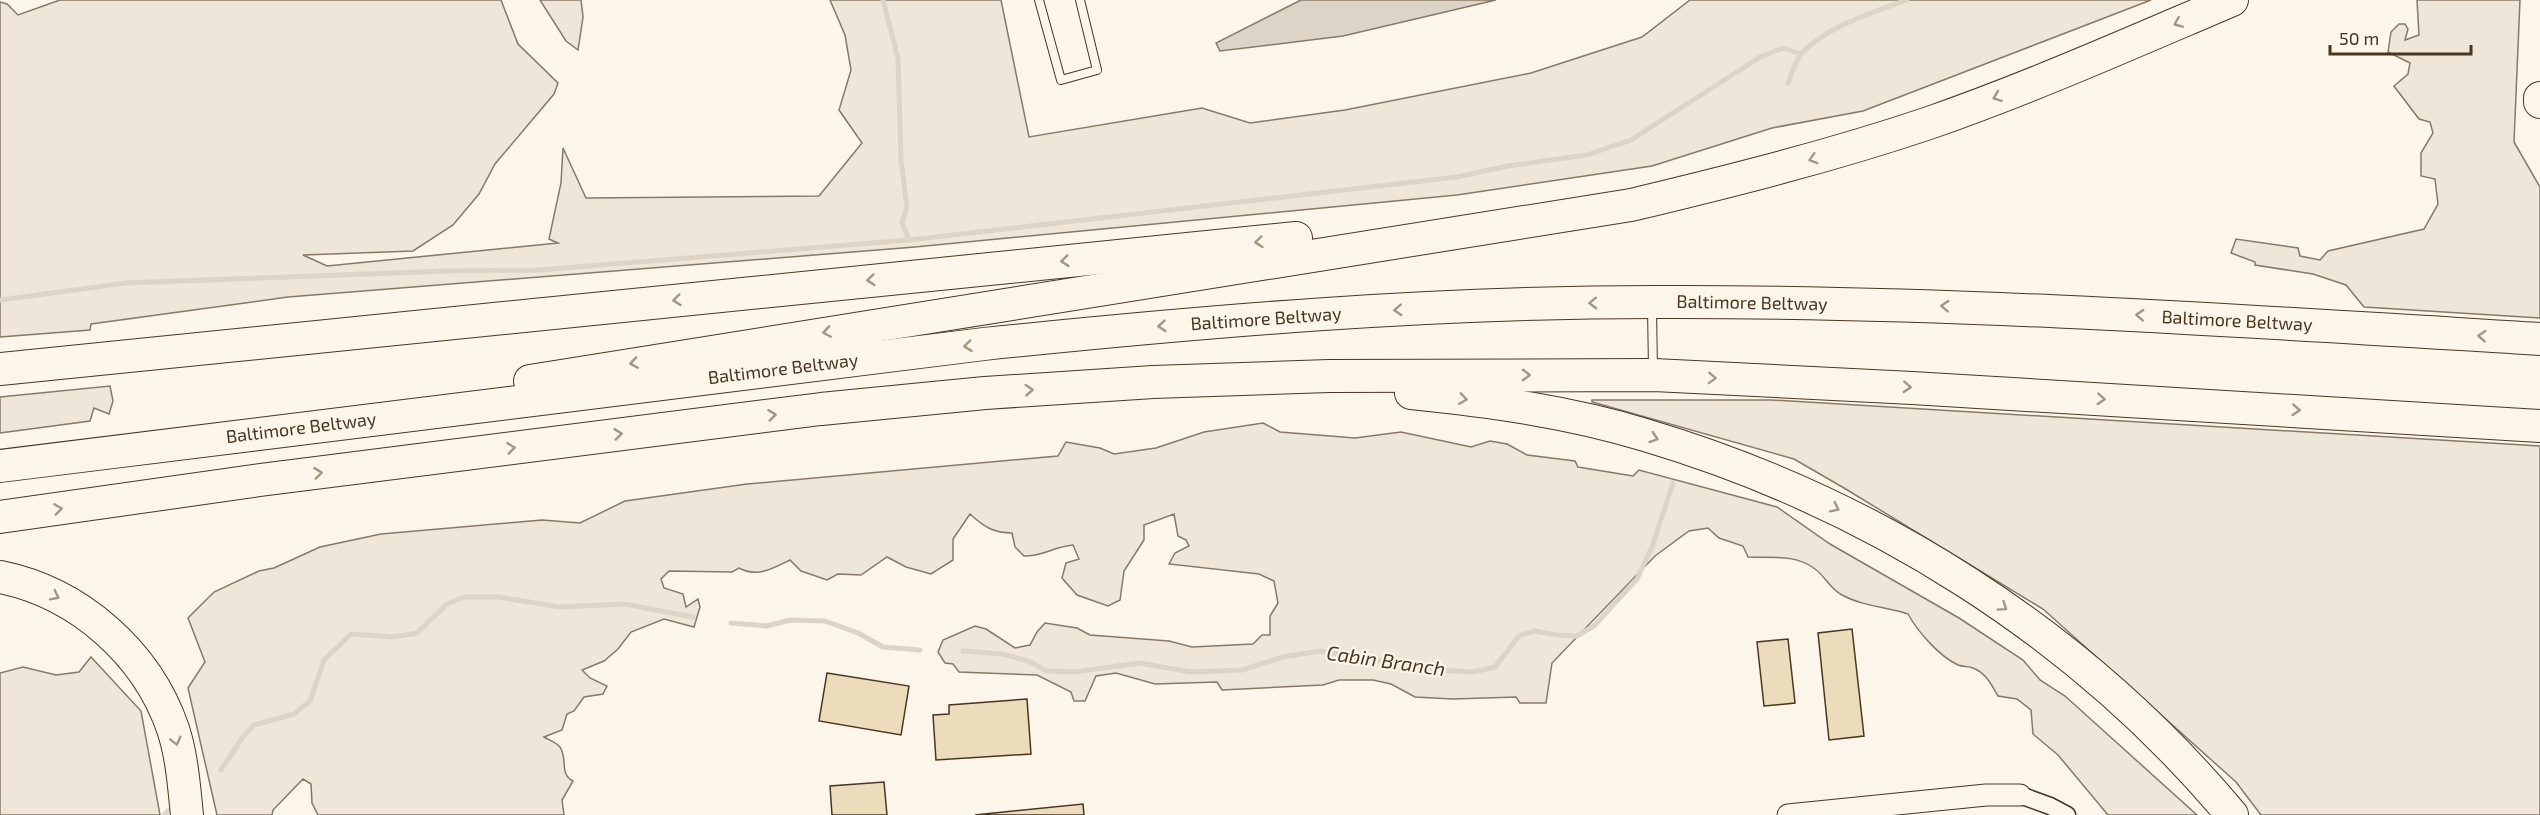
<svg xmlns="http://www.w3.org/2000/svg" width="2540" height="815" font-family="'Exo 2',sans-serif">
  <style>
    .green { fill: #ede6d9; stroke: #887966; stroke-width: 1.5 }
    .water { fill: #dcd4c6; stroke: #887966; stroke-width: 1.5 }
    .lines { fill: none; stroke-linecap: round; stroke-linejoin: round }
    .stream { stroke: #dcd4c6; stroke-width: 5 }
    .building { fill: #ecdcbc; stroke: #4a3520; stroke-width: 1.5 }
    .service-casing { stroke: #4a3520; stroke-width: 10 }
    .minor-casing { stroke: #4a3520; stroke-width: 19 }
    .tertiary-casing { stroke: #4a3520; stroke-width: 23 }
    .motorway-casing { stroke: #4a3520; stroke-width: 34 }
    .service { stroke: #fbf6e9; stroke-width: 8 }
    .minor { stroke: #fbf6e9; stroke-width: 16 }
    .tertiary { stroke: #fbf6e9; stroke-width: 21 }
    .motorway { stroke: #fbf6e9; stroke-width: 32 }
    .oneway { stroke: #a29684 }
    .labels { text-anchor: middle; stroke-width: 4.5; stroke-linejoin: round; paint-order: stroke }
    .street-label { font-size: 18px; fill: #4a3520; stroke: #fbf6e9 }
    .water-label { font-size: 20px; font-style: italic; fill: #4a3520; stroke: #fbf6e9 }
  </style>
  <rect width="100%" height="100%" fill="#fbf6e9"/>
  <g class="green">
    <polygon points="60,0 501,0 518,44 558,83 554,94 495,164 479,194 453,225 413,251 303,255 327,266 558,243 549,239 561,183 563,148 586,198 819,196 862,143 839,110 851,70 845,35 830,0 1001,0 1029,137 1202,108 1250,123 1345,110 1531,73 1642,37 1690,0 2151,0 1863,111 1772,128 1652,166 1457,195 915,247 288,297 91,324 90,330 0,337 0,2 7,4 18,15"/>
    <polygon points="540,0 581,0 583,17 578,50 566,41"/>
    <polygon points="2417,0 2520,0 2514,142 2540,187 2540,318 2364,307 2346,285 2313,274 2255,265 2255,262 2231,253 2236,239 2298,248 2300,256 2320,260 2328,251 2424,229 2438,204 2435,179 2421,176 2421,153 2433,133 2430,122 2419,119 2394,86 2408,74 2410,63 2388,52 2391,32 2399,24 2405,24 2408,29 2405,40 2419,35"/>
    <polygon points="110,386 113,401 109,414 94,408 90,421 0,433 0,397"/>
    <polygon points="1592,400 1772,400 2540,446 2540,815 2261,815 2236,782 2043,609 1844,488 1794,459 1592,402"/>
    <path d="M1263,423l17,9 75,6 46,-6 70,15 19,-6 17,3 20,11 48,6 3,6 55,9 6,-6 138,37 53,37 129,74 64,42 17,20 25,16 132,119h-89l-50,-60 -25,-21 -2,-24 -14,-11 -19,-3c-7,-12 -12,-23 -25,-28 -5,-2 -10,-1 -15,-3 -19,-9 -40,-33 -50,-51 -22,-7 -46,-8 -66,-19 -12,-6 -17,-19 -27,-26 -19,-15 -44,-11 -67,-12l-5,-11 -24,-8 -11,-10 -19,3 -34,25 -103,107 -6,40h-26l-4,-6 -63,2 -38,-2 -24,-13 -18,-4h-34l-16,5 -101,5 -5,-8 -62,2 -39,-11 -20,3 -11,25h-11l-3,-9 -34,-17 -78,-3 -6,-8 -8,-1 -7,-11 5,-12 32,-14 11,3 29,19 15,-3 7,-13 8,-9 32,5 13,7 79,6 23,6 61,-3 9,-9h8v-19l8,-13 -4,-22 -15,-7 -90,-10 6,-11 14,-7 -3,-6 -8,-4 -4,-22 -30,11v15l-20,31 -4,29 -12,6 -31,-11 -15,-17 4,-15 13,-4 -6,-14c-21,2 -28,11 -49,11l-9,-9 -3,-14c-19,0 -29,-7 -42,-19l-17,25v21l-22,14 -25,-7 -19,-10 -26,18 -23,-1 -11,6 -26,-9 -11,-11c-16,8 -33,18 -51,8l-7,4 -63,-1 -8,8 3,9 19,6 3,13 12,-8 2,8 -6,20 -30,-8 -33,13 -13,17 -14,12 -22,9 8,8 17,8 -4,8 -19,3 -10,14 -7,3 -5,16 -18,7c5,3 12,5 16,10 8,12 -1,27 13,34l-11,19 2,15h-246l-6,-12 -1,-19 -8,-5 -30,31 -1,5h-55l-29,-127 17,-26 -17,-44 26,-26 45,-21 15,-3 46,-21 61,-13 161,-14 38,3 45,-22 122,-17 311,-28 8,-14 34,6 14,6 42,-6 48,-16z"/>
    <polygon points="91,657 141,711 160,815 0,815 0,673 23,667 56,675 79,672"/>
  </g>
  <polygon class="water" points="1301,0 1496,0 1343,36 1220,51 1216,43"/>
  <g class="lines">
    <g class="stream">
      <polyline points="883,0 898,58 901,160 907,208 902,222 909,240"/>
      <path d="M1788,83c4,-9 7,-22 14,-30 24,-26 72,-41 105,-53"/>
      <polyline points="0,300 126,283 446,271 540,270 909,240 1457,177 1508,166 1587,155 1631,140 1760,57 1783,48 1801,54"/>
      <polyline points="731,623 767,626 790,620 825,621 858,633 883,647 920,650"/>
      <polyline points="963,651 1003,654 1028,661 1047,671 1074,672 1140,663 1190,672 1242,670 1283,657 1320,651 1439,670 1473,672 1495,667 1519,636 1534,631 1558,635 1577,636 1594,626 1637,579 1652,547 1673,483"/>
      <polyline points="221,770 243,737 254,725 294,714 310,701 324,660 351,634 393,637 417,633 447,604 464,597 498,597 560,607 624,604 693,617"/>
      <polyline points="164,815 172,808"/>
    </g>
  </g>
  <g class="building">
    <polygon points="1852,629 1864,736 1829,740 1818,633"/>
    <polygon points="1788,639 1795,703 1764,706 1757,642"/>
    <polygon points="827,673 909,686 901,735 819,721"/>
    <polygon points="1027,699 1031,754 936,760 933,715 949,714 949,705"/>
    <polygon points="884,782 887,815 832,815 830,786"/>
    <polygon points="1083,804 1084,815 975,815"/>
  </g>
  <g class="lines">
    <g class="service-casing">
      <g id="service">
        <polyline points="1039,0 1061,80 1097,70 1080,0"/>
        <polyline points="1652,308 1653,370"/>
      </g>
    </g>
    <g class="minor-casing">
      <polyline id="minor" points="2020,795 2050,806 2067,815"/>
    </g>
    <g class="tertiary-casing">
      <polyline id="tertiary" points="1788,815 1986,795 2020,795"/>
    </g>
    <g class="motorway-casing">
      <g id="motorway">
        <polyline points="2540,98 2540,102"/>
        <polyline points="0,369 1296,238"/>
        <path d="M530,381l1101,-176c100,-24 200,-49 298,-82 103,-36 202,-80 303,-123"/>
        <path d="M1411,393c79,8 159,19 234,42 226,67 435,198 587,380"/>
        <path d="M0,466l984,-122c223,-23 447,-42 672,-42 295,-1 589,19 884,37"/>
        <polyline points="0,517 260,480 821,409 985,393 1153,382 1329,376 1654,375 1912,388 2540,426"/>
        <path d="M0,577c79,16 147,76 173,152 9,27 11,57 14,86"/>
      </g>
    </g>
    <use href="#service" class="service"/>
    <use href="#minor" class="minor"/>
    <use href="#tertiary" class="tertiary"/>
    <use href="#motorway" class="motorway"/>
  </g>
  <defs><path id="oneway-chevron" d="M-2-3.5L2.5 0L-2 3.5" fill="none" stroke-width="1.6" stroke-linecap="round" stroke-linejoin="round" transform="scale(1.5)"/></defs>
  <g class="oneway">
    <use href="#oneway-chevron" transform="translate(2178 23) rotate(157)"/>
    <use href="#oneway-chevron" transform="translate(1997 97) rotate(159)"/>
    <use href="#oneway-chevron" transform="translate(1813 159) rotate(163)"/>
    <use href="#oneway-chevron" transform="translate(1259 242) rotate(174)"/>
    <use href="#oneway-chevron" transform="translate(1065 261) rotate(174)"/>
    <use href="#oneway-chevron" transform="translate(871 280) rotate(174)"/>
    <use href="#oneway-chevron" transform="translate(677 300) rotate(174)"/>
    <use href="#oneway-chevron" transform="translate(1593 303) rotate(179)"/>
    <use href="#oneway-chevron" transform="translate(1945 306) rotate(-177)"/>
    <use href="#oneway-chevron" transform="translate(1398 310) rotate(177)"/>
    <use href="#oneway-chevron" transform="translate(2140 315) rotate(-177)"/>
    <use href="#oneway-chevron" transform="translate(1162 326) rotate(176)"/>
    <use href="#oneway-chevron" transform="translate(827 332) rotate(171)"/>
    <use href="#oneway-chevron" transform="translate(2482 336) rotate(-176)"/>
    <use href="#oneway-chevron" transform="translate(968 346) rotate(173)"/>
    <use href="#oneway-chevron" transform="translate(634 363) rotate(171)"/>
    <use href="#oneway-chevron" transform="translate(1526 375)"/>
    <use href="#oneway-chevron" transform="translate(1712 378) rotate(2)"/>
    <use href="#oneway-chevron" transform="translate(1907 387) rotate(3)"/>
    <use href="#oneway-chevron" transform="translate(1029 390) rotate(-4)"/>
    <use href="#oneway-chevron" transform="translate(1463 399) rotate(8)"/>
    <use href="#oneway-chevron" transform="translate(2101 399) rotate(3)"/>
    <use href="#oneway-chevron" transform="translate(2296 410) rotate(4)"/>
    <use href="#oneway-chevron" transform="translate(772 415) rotate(-7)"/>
    <use href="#oneway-chevron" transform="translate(618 434) rotate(-7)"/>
    <use href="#oneway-chevron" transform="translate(1654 438) rotate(18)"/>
    <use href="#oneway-chevron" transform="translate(511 448) rotate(-7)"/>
    <use href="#oneway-chevron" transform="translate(318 473) rotate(-7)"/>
    <use href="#oneway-chevron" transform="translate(1835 508) rotate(26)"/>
    <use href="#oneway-chevron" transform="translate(58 509) rotate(-8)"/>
    <use href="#oneway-chevron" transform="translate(55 596) rotate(27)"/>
    <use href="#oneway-chevron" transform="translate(2003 607) rotate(35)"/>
    <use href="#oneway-chevron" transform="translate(176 741) rotate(76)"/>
  </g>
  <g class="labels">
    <g class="street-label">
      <text transform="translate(1752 303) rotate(1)" y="6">Baltimore Beltway</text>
      <text transform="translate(1266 319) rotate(-4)" y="6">Baltimore Beltway</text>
      <text transform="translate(2237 321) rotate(3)" y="6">Baltimore Beltway</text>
      <text transform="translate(783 369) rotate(-7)" y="6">Baltimore Beltway</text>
      <text transform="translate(301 428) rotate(-7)" y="6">Baltimore Beltway</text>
    </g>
    <g class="water-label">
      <text transform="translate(1386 661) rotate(8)" y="7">Cabin Branch</text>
    </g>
  </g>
  <path d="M2330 45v9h141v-9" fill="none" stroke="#4a3520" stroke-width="3"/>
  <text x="2339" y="45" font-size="18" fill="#4a3520" stroke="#fbf6e9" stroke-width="4.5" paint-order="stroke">50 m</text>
</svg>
